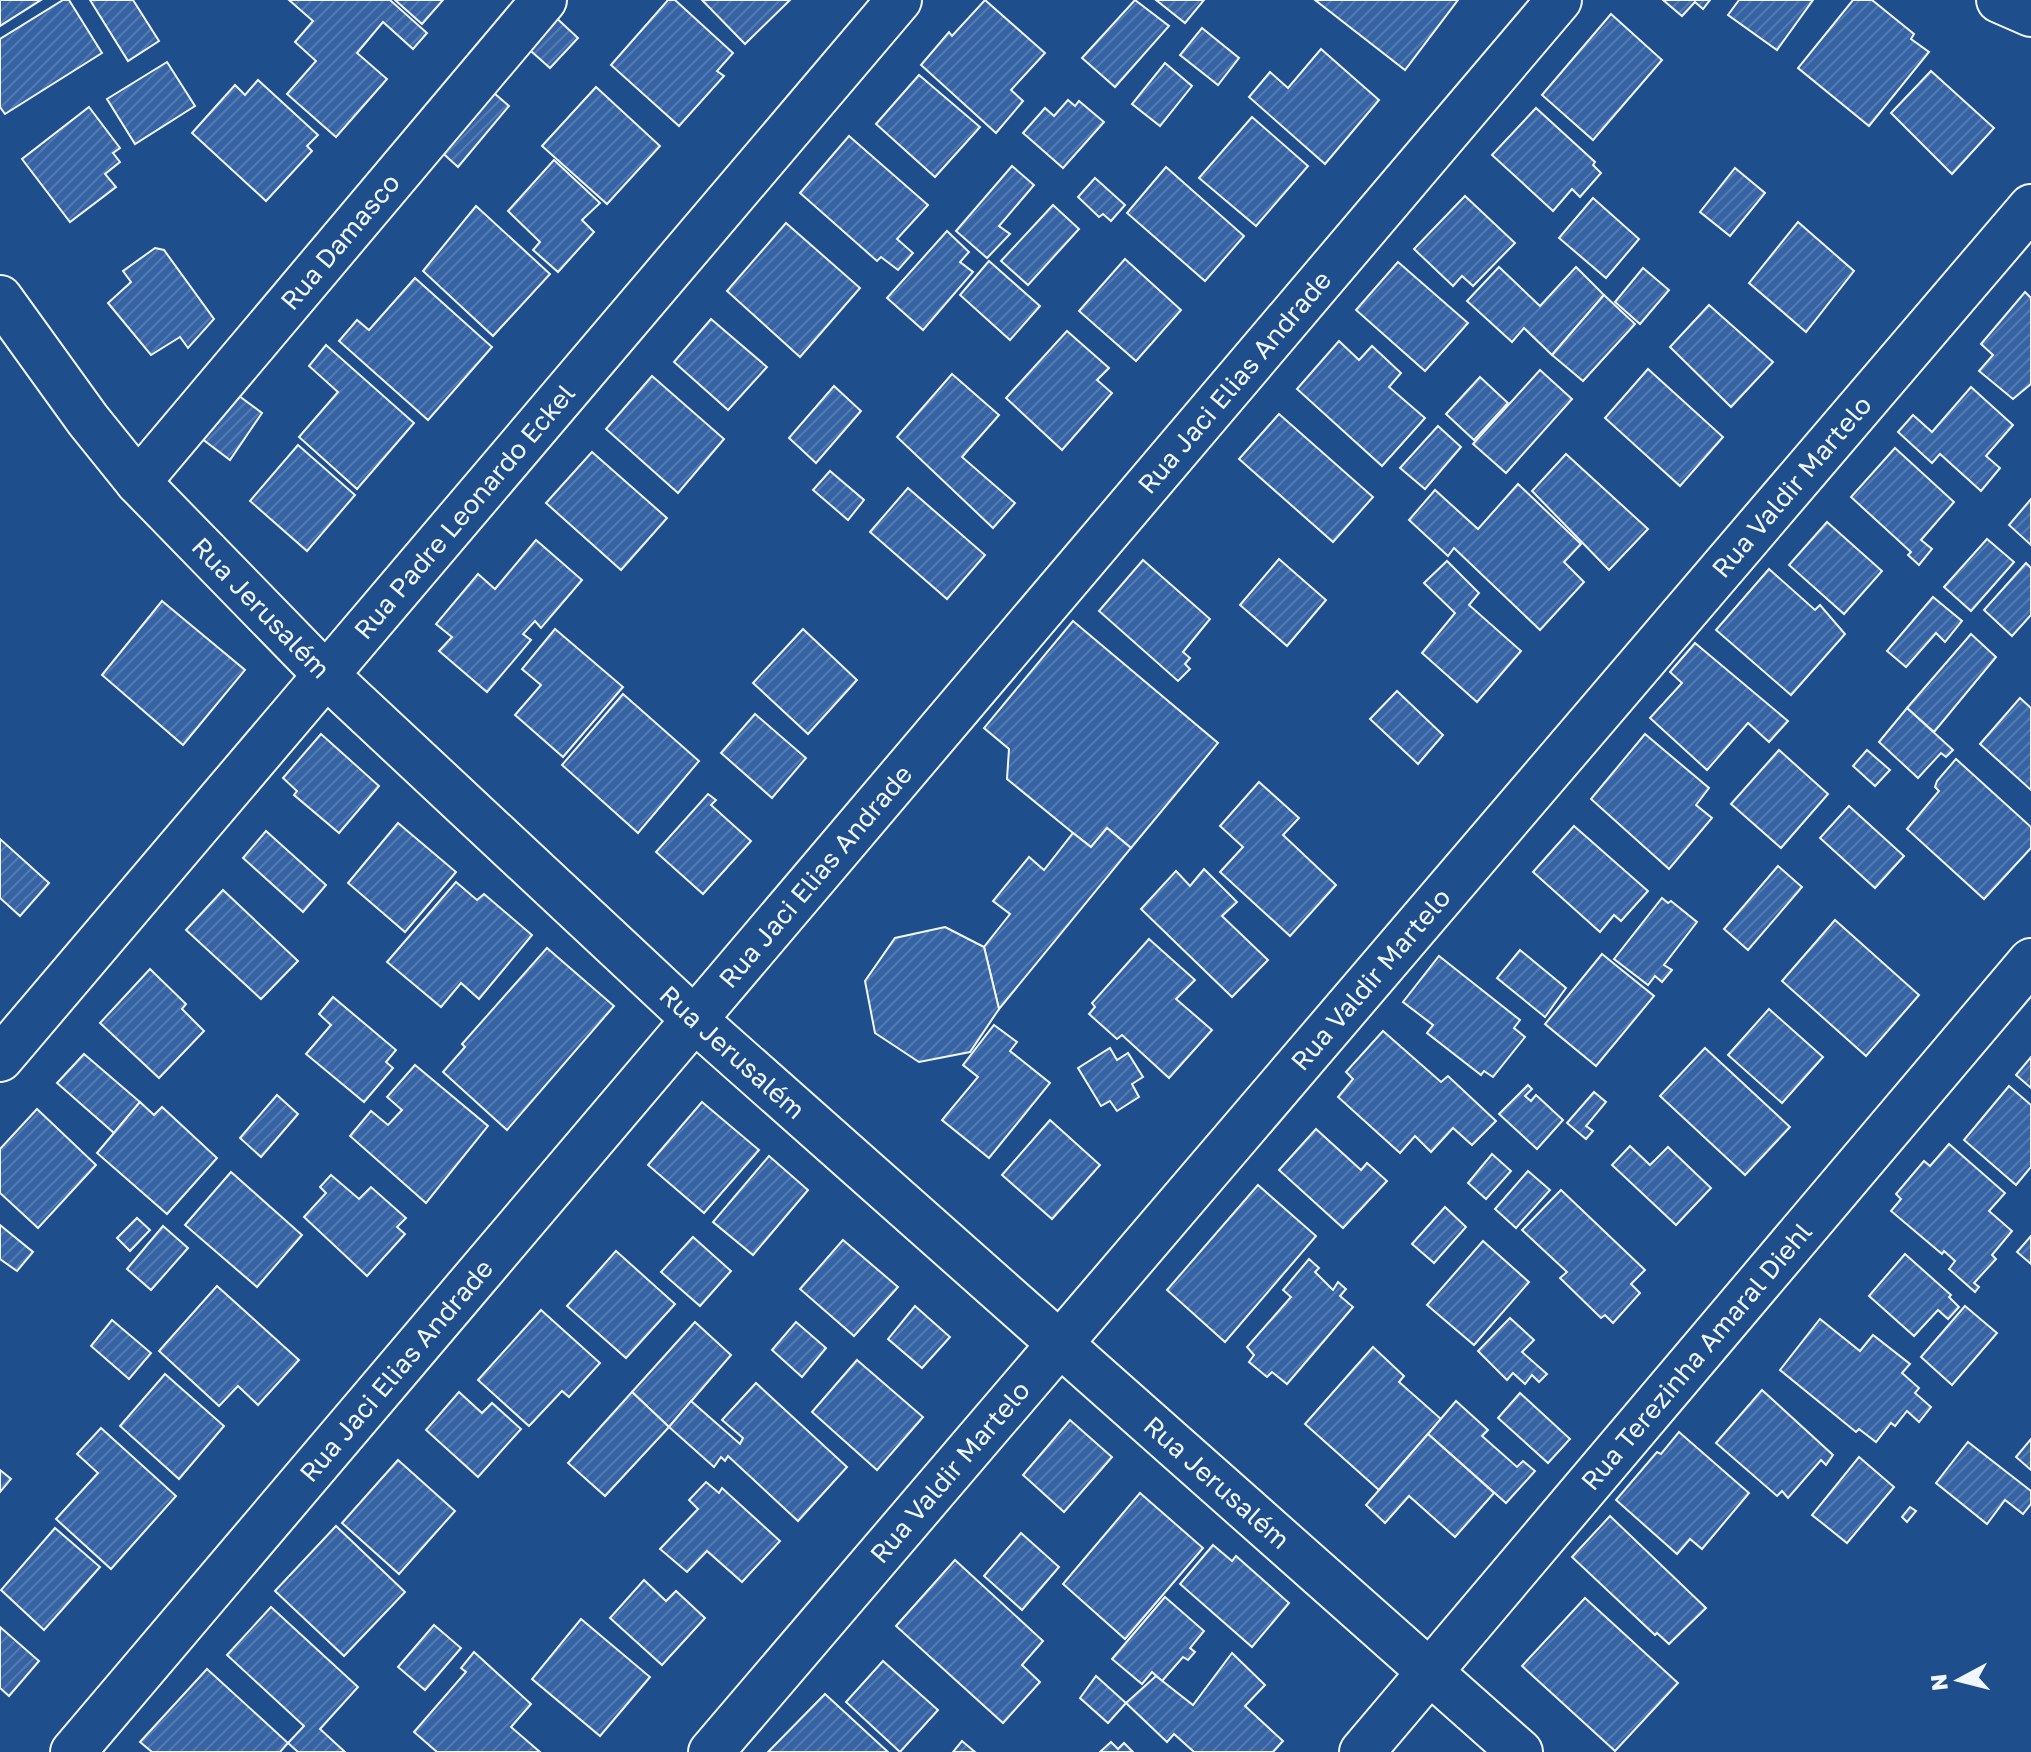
<svg xmlns="http://www.w3.org/2000/svg" width="2031" height="1752" font-family="'Golos Text',sans-serif">
  <style>
    .building { fill: url(#building-hatch); stroke: #f2f6ff; stroke-width: 2 }
    .lines { fill: none; stroke-linecap: round; stroke-linejoin: round }
    .minor-casing { stroke: #f2f6ff; stroke-width: 48 }
    .primary-casing { stroke: #f2f6ff; stroke-width: 48 }
    .minor { stroke: #1f4e8c; stroke-width: 44 }
    .primary { stroke: #1f4e8c; stroke-width: 44 }
    .labels { text-anchor: middle; stroke-width: 6; stroke-linejoin: round; paint-order: stroke }
    .street-label { font-size: 26px; fill: #f2f6ff; stroke: #1f4e8c }
  </style>
  <defs>
    <pattern id="building-hatch" width="6" height="6" patternUnits="userSpaceOnUse" patternTransform="scale(2)"><rect width="6" height="6" fill="#3563a3"/><path d="M-1 1l2-2M0 6l6-6M5 7l2-2" fill="none" stroke="#537ab1"/></pattern>
  </defs>
  <rect width="100%" height="100%" fill="#1f4e8c"/>
  <g class="building">
    <polygon points="0,0 41,0 0,26"/>
    <polygon points="63,0 69,0 102,53 5,114 0,107 0,39"/>
    <polygon points="90,0 133,0 159,41 128,61"/>
    <polygon points="289,0 390,0 427,33 413,49 383,22 357,53 387,79 336,137 287,94 316,61 295,42 313,21"/>
    <polygon points="395,0 443,0 422,24"/>
    <polygon points="668,0 675,0 733,53 717,71 724,76 679,126 611,65"/>
    <polygon points="702,0 790,0 745,44"/>
    <polygon points="985,0 1045,53 1011,90 1023,101 996,133 921,65 949,32 952,36"/>
    <polygon points="1135,0 1169,26 1115,87 1082,58"/>
    <polygon points="1156,0 1204,0 1185,23"/>
    <polygon points="1315,0 1458,0 1405,70"/>
    <polygon points="1663,0 1710,0 1703,9 1695,2 1682,16"/>
    <polygon points="1739,0 1813,0 1777,50 1728,15"/>
    <polygon points="1853,0 1872,0 1914,34 1911,39 1929,52 1869,126 1798,68"/>
    <polygon points="551,13 578,38 550,68 523,44"/>
    <polygon points="1611,14 1662,60 1593,140 1542,95"/>
    <polygon points="1202,28 1239,58 1218,85 1180,55"/>
    <polygon points="1321,49 1379,100 1325,164 1249,97 1270,72 1288,88"/>
    <polygon points="167,62 195,106 135,144 107,99"/>
    <polygon points="1165,63 1192,86 1160,126 1132,104"/>
    <polygon points="1931,71 1994,128 1952,174 1891,113"/>
    <polygon points="919,75 980,127 935,177 876,124"/>
    <polygon points="258,80 318,135 307,146 312,151 266,201 192,133 235,85 245,95"/>
    <polygon points="487,87 509,106 458,167 436,147"/>
    <polygon points="596,87 660,146 607,204 542,146"/>
    <polygon points="1068,100 1075,106 1079,101 1104,122 1063,168 1023,133 1045,108 1054,116"/>
    <polygon points="89,107 120,148 113,153 120,162 105,174 116,187 70,222 22,159"/>
    <polygon points="1536,108 1595,162 1593,165 1601,173 1580,197 1572,189 1553,211 1492,155"/>
    <polygon points="1252,117 1308,166 1256,226 1199,178"/>
    <polygon points="849,136 928,205 897,239 913,253 898,270 881,257 877,261 800,193"/>
    <polygon points="554,160 600,203 582,220 594,232 558,272 533,250 540,242 508,211"/>
    <polygon points="1012,166 1034,185 999,226 1010,234 987,258 956,231"/>
    <polygon points="1166,167 1244,236 1205,281 1127,213"/>
    <polygon points="1735,168 1765,193 1730,236 1700,212"/>
    <polygon points="1095,178 1125,205 1111,221 1103,214 1099,217 1078,197"/>
    <polygon points="1465,196 1515,243 1473,286 1462,276 1453,286 1414,249"/>
    <polygon points="1593,198 1639,239 1606,278 1559,238"/>
    <polygon points="1053,205 1079,229 1028,285 1001,261"/>
    <polygon points="476,206 550,274 493,336 423,271"/>
    <polygon points="1798,222 1854,271 1806,332 1749,283"/>
    <polygon points="786,223 860,288 800,357 727,291"/>
    <polygon points="947,231 969,252 960,262 973,272 923,330 887,298"/>
    <polygon points="155,248 164,250 214,319 188,348 180,337 151,355 108,303 131,282 123,271"/>
    <polygon points="1125,259 1181,310 1136,361 1079,311"/>
    <polygon points="989,261 1040,306 1010,340 960,295"/>
    <polygon points="1398,262 1468,323 1425,371 1356,310"/>
    <polygon points="1499,267 1540,306 1576,267 1604,295 1552,355 1524,328 1512,342 1467,301"/>
    <polygon points="1643,268 1669,290 1640,324 1615,302"/>
    <polygon points="415,278 492,347 428,420 339,341 357,320 369,330"/>
    <polygon points="2025,292 2031,298 2031,384 2013,399 1979,371 1993,355 1981,344"/>
    <polygon points="1604,295 1635,324 1583,381 1552,355"/>
    <polygon points="1709,305 1773,362 1731,407 1670,347"/>
    <polygon points="711,319 767,367 728,410 674,362"/>
    <polygon points="1067,331 1109,368 1097,380 1112,393 1062,450 1006,398"/>
    <polygon points="1339,341 1359,360 1372,346 1401,373 1389,387 1425,418 1382,466 1297,389"/>
    <polygon points="326,345 414,423 357,489 299,437 338,392 309,366"/>
    <polygon points="1648,369 1723,437 1680,486 1605,418"/>
    <polygon points="1540,370 1572,399 1506,473 1473,444"/>
    <polygon points="952,374 999,415 962,457 1015,503 993,528 897,437"/>
    <polygon points="652,376 724,439 678,493 606,429"/>
    <polygon points="1480,377 1508,403 1474,440 1446,414"/>
    <polygon points="834,386 861,411 816,463 789,438"/>
    <polygon points="1971,387 2013,425 1986,456 2000,468 1981,491 1940,454 1932,463 1898,432 1913,415 1932,432"/>
    <polygon points="231,390 262,413 230,460 197,435"/>
    <polygon points="1279,414 1373,497 1333,542 1239,459"/>
    <polygon points="1438,426 1461,447 1425,489 1400,468"/>
    <polygon points="298,445 355,495 307,551 250,501"/>
    <polygon points="1895,448 1954,502 1921,540 1932,549 1919,565 1908,555 1911,552 1851,497"/>
    <polygon points="592,452 667,518 621,570 546,503"/>
    <polygon points="1566,454 1648,529 1609,570 1532,491"/>
    <polygon points="830,471 864,500 848,520 813,490"/>
    <polygon points="1518,484 1581,544 1564,562 1584,582 1540,630 1454,548 1448,556 1409,520 1435,490 1478,529"/>
    <polygon points="908,488 985,555 947,599 870,532"/>
    <polygon points="2031,499 2031,545 2009,525"/>
    <polygon points="1827,522 1882,571 1844,614 1789,565"/>
    <polygon points="1987,539 2014,562 1971,611 1944,587"/>
    <polygon points="536,540 582,580 541,628 535,621 523,634 531,640 487,692 439,651 452,637 436,624 478,574 495,589"/>
    <polygon points="1279,559 1326,600 1287,646 1240,605"/>
    <polygon points="1143,560 1210,619 1183,652 1190,658 1185,664 1190,669 1178,681 1099,611"/>
    <polygon points="1447,561 1479,593 1469,605 1521,651 1477,702 1422,653 1455,613 1424,583"/>
    <polygon points="2026,563 2031,568 2031,615 2012,636 1984,610"/>
    <polygon points="1769,569 1815,610 1820,605 1845,634 1791,695 1716,630"/>
    <polygon points="1933,597 1962,621 1945,642 1936,633 1906,667 1887,651"/>
    <polygon points="162,601 245,670 183,745 102,675"/>
    <polygon points="1073,621 1218,743 1131,848 1107,828 1091,847 1073,833 1007,779 1009,749 984,728"/>
    <polygon points="555,629 623,687 563,757 515,715 541,685 522,669"/>
    <polygon points="803,629 857,680 808,734 753,683"/>
    <polygon points="1971,634 1996,657 1934,732 1907,708"/>
    <polygon points="1695,643 1788,721 1769,742 1748,723 1707,770 1650,718 1682,683 1670,672"/>
    <polygon points="1397,691 1443,735 1418,764 1370,719"/>
    <polygon points="623,694 699,761 638,833 562,765"/>
    <polygon points="2020,698 2031,708 2031,790 1980,744"/>
    <polygon points="1907,708 1953,750 1946,757 1941,753 1918,778 1879,742"/>
    <polygon points="755,714 806,758 772,798 721,753"/>
    <polygon points="321,734 379,786 339,833 294,795 297,791 283,778"/>
    <polygon points="1645,734 1709,788 1696,805 1712,818 1669,869 1591,799"/>
    <polygon points="1779,750 1828,794 1781,848 1731,804"/>
    <polygon points="1867,750 1890,770 1875,786 1853,766"/>
    <polygon points="1956,759 2031,827 2031,848 1984,899 1907,829 1939,791 1935,787 1937,781"/>
    <polygon points="1259,782 1299,818 1283,835 1336,885 1290,936 1220,872 1243,847 1220,826"/>
    <polygon points="708,794 716,800 711,805 751,841 703,894 656,852"/>
    <polygon points="1849,806 1904,856 1875,888 1820,838"/>
    <polygon points="398,823 456,872 405,932 348,883"/>
    <polygon points="1574,826 1648,891 1621,921 1614,915 1600,932 1533,872"/>
    <polygon points="1107,828 1131,848 999,1009 984,947 1010,914 993,901 1029,857 1044,870 1073,833 1091,847"/>
    <polygon points="266,831 326,885 303,912 243,858"/>
    <polygon points="0,839 49,883 20,916 0,898"/>
    <polygon points="1778,866 1802,887 1748,950 1724,929"/>
    <polygon points="1204,869 1237,902 1222,916 1268,960 1232,997 1141,909 1176,871 1190,886"/>
    <polygon points="456,882 477,900 484,894 532,935 479,999 461,983 441,1007 387,962"/>
    <polygon points="223,890 298,961 261,999 186,930"/>
    <polygon points="1662,898 1668,903 1671,901 1697,922 1664,965 1672,970 1662,982 1655,976 1648,985 1614,959"/>
    <polygon points="1835,920 1919,995 1866,1056 1782,981"/>
    <polygon points="945,927 984,947 999,1009 970,1052 919,1062 875,1033 865,981 895,938"/>
    <polygon points="1149,939 1195,980 1176,999 1212,1030 1169,1078 1122,1035 1117,1039 1089,1014 1095,1007 1092,1003"/>
    <polygon points="547,948 614,1006 507,1130 443,1072 465,1047 462,1044"/>
    <polygon points="1520,950 1566,988 1545,1017 1497,978"/>
    <polygon points="1602,954 1654,996 1596,1066 1545,1024"/>
    <polygon points="1439,956 1520,1020 1514,1028 1525,1037 1493,1077 1484,1071 1481,1075 1427,1033 1433,1025 1403,1002"/>
    <polygon points="150,969 186,1004 182,1009 204,1031 159,1078 100,1023"/>
    <polygon points="333,997 396,1050 386,1062 393,1068 364,1102 306,1054 331,1025 319,1014"/>
    <polygon points="1769,1009 1823,1057 1782,1103 1728,1055"/>
    <polygon points="994,1025 1017,1042 1010,1051 1050,1083 989,1158 942,1120 978,1077 963,1065"/>
    <polygon points="1383,1031 1441,1082 1448,1076 1496,1121 1472,1145 1453,1128 1431,1152 1415,1136 1400,1153 1338,1097 1353,1079 1346,1072"/>
    <polygon points="1110,1048 1117,1060 1128,1053 1143,1077 1132,1084 1139,1097 1117,1111 1110,1101 1101,1106 1078,1068"/>
    <polygon points="1705,1048 1790,1127 1745,1175 1660,1096"/>
    <polygon points="84,1054 140,1102 114,1133 57,1083"/>
    <polygon points="2031,1057 2031,1088 2016,1075"/>
    <polygon points="415,1065 488,1126 426,1203 350,1136 371,1111 388,1125 402,1110 387,1097"/>
    <polygon points="1528,1085 1532,1089 1525,1096 1531,1101 1536,1095 1563,1120 1537,1149 1499,1114"/>
    <polygon points="2009,1086 2031,1105 2031,1167 2016,1185 1964,1140"/>
    <polygon points="1594,1092 1606,1102 1586,1126 1593,1131 1586,1139 1567,1123"/>
    <polygon points="277,1095 298,1114 261,1157 240,1138"/>
    <polygon points="140,1102 154,1115 162,1107 217,1158 167,1214 97,1153"/>
    <polygon points="702,1102 759,1150 704,1213 648,1165"/>
    <polygon points="37,1109 96,1165 38,1228 0,1193 0,1149"/>
    <polygon points="1050,1120 1100,1165 1052,1219 1002,1175"/>
    <polygon points="1316,1129 1361,1170 1367,1163 1387,1181 1343,1228 1279,1170"/>
    <polygon points="1949,1144 2005,1193 1989,1211 2012,1231 1992,1255 1996,1259 1974,1283 1979,1287 1975,1292 1949,1269 1955,1261 1944,1251 1942,1254 1891,1211 1901,1199 1896,1194 1924,1161 1930,1166"/>
    <polygon points="1630,1146 1650,1165 1668,1147 1711,1188 1676,1225 1612,1165"/>
    <polygon points="1492,1154 1511,1171 1486,1199 1468,1183"/>
    <polygon points="769,1156 808,1190 753,1255 713,1222"/>
    <polygon points="1528,1171 1550,1190 1516,1228 1495,1209"/>
    <polygon points="231,1172 302,1235 257,1287 185,1225"/>
    <polygon points="331,1175 359,1199 371,1187 406,1218 397,1227 405,1234 367,1276 304,1217 326,1193 320,1187"/>
    <polygon points="1258,1185 1316,1236 1225,1342 1167,1290"/>
    <polygon points="1561,1190 1645,1270 1631,1284 1640,1293 1613,1323 1605,1315 1601,1318 1560,1278 1567,1272 1522,1230"/>
    <polygon points="1445,1207 1466,1227 1434,1263 1412,1244"/>
    <polygon points="137,1218 150,1230 130,1251 117,1238"/>
    <polygon points="0,1225 33,1252 17,1271 0,1259"/>
    <polygon points="163,1226 188,1248 151,1290 127,1269"/>
    <polygon points="2031,1236 2031,1264 2017,1252"/>
    <polygon points="693,1237 731,1271 700,1306 661,1272"/>
    <polygon points="843,1240 898,1287 854,1336 800,1289"/>
    <polygon points="1483,1241 1529,1282 1474,1345 1427,1305"/>
    <polygon points="616,1251 675,1304 626,1358 567,1306"/>
    <polygon points="1905,1254 1951,1295 1949,1297 1959,1307 1948,1319 1938,1310 1914,1336 1869,1296"/>
    <polygon points="1309,1259 1319,1268 1315,1272 1333,1290 1338,1282 1346,1289 1340,1296 1353,1307 1287,1384 1272,1372 1267,1377 1249,1362 1254,1355 1247,1347 1291,1297 1283,1290"/>
    <polygon points="217,1286 299,1360 258,1405 238,1386 219,1406 159,1351"/>
    <polygon points="915,1306 950,1337 922,1368 888,1339"/>
    <polygon points="1965,1306 1997,1333 1952,1385 1921,1357"/>
    <polygon points="541,1310 600,1363 569,1397 562,1391 529,1426 478,1380"/>
    <polygon points="1510,1318 1534,1340 1522,1352 1547,1374 1539,1382 1532,1375 1525,1384 1513,1373 1507,1380 1478,1351"/>
    <polygon points="1820,1319 1860,1351 1873,1335 1910,1364 1902,1373 1919,1388 1915,1393 1931,1407 1919,1422 1907,1411 1895,1426 1891,1423 1876,1442 1859,1429 1856,1432 1780,1370"/>
    <polygon points="112,1320 151,1353 129,1379 91,1346"/>
    <polygon points="695,1322 731,1355 669,1427 632,1392"/>
    <polygon points="796,1322 826,1348 802,1377 772,1350"/>
    <polygon points="1373,1347 1404,1376 1399,1382 1441,1419 1379,1490 1305,1424"/>
    <polygon points="857,1360 923,1417 877,1470 812,1412"/>
    <polygon points="165,1374 224,1426 179,1479 120,1426"/>
    <polygon points="756,1383 847,1467 798,1521 728,1456 725,1461 721,1457 714,1467 669,1427 691,1401 740,1444 743,1438 722,1420"/>
    <polygon points="1762,1390 1833,1455 1826,1465 1821,1460 1788,1498 1782,1491 1777,1496 1716,1443"/>
    <polygon points="459,1392 482,1413 492,1403 521,1429 478,1477 426,1430"/>
    <polygon points="632,1392 669,1427 605,1496 568,1463"/>
    <polygon points="1520,1393 1570,1439 1548,1463 1498,1418"/>
    <polygon points="1456,1401 1488,1430 1482,1436 1517,1467 1523,1461 1535,1471 1506,1503 1428,1434"/>
    <polygon points="1070,1420 1112,1457 1064,1512 1023,1475"/>
    <polygon points="101,1428 176,1496 111,1569 56,1519 98,1473 77,1454"/>
    <polygon points="1679,1432 1749,1493 1702,1549 1690,1539 1677,1554 1616,1500 1657,1452 1661,1454"/>
    <polygon points="1428,1434 1494,1493 1455,1537 1409,1496 1385,1523 1366,1505"/>
    <polygon points="2031,1439 2031,1470 2016,1457"/>
    <polygon points="1968,1442 2031,1491 2031,1504 2023,1514 2005,1500 1987,1524 1936,1483"/>
    <polygon points="1859,1457 1894,1487 1847,1543 1812,1515"/>
    <polygon points="398,1460 455,1511 399,1574 342,1523"/>
    <polygon points="0,1470 11,1479 0,1492"/>
    <polygon points="706,1482 719,1493 722,1488 780,1541 742,1582 707,1551 687,1572 660,1549 698,1509 689,1500"/>
    <polygon points="1140,1493 1203,1548 1125,1639 1063,1584"/>
    <polygon points="1910,1507 1916,1511 1907,1522 1902,1517"/>
    <polygon points="1610,1516 1706,1608 1669,1644 1657,1633 1655,1635 1572,1557"/>
    <polygon points="336,1526 405,1592 344,1656 275,1591"/>
    <polygon points="55,1528 100,1567 44,1630 1,1590"/>
    <polygon points="1021,1533 1059,1567 1022,1610 984,1576"/>
    <polygon points="1213,1545 1232,1561 1236,1556 1289,1603 1252,1647 1180,1584"/>
    <polygon points="955,1560 1043,1641 1022,1665 1040,1682 1003,1723 896,1626"/>
    <polygon points="644,1580 666,1601 676,1591 705,1618 662,1665 610,1618"/>
    <polygon points="1165,1597 1204,1631 1190,1648 1195,1652 1188,1660 1183,1657 1162,1681 1152,1672 1142,1684 1112,1659"/>
    <polygon points="1585,1598 1678,1683 1615,1751 1522,1666"/>
    <polygon points="271,1607 358,1687 320,1729 345,1752 298,1752 288,1743 304,1726 227,1655"/>
    <polygon points="581,1619 650,1677 600,1736 532,1679"/>
    <polygon points="434,1625 461,1648 425,1690 398,1667"/>
    <polygon points="0,1627 39,1661 9,1696 0,1688"/>
    <polygon points="474,1652 531,1704 511,1727 540,1752 437,1752 414,1732 466,1672 461,1668"/>
    <polygon points="1232,1653 1265,1685 1245,1706 1283,1741 1273,1752 1194,1752 1174,1734 1167,1742 1126,1703 1156,1676 1193,1705"/>
    <polygon points="883,1661 938,1710 900,1752 846,1702"/>
    <polygon points="207,1669 288,1743 280,1752 152,1752 140,1742"/>
    <polygon points="1096,1676 1126,1703 1108,1723 1080,1698"/>
    <polygon points="825,1694 888,1752 768,1752"/>
    <polygon points="962,1741 975,1752 953,1752"/>
    <polygon points="1111,1742 1118,1749 1124,1743 1133,1752 1100,1752"/>
  </g>
  <g class="lines">
    <g class="minor-casing">
      <g id="minor">
        <path id="s1" d="M0,298l88,122 50,62 188,193 369,345 825,732"/>
        <path id="s2" d="M138,482l406,-482"/>
        <path id="s3" d="M0,1059l899,-1059"/>
        <path id="s4" d="M73,1752l1486,-1752"/>
        <path id="s5" d="M711,1752l1320,-1545"/>
        <path id="s6" d="M1362,1752l669,-791"/>
      </g>
    </g>
    <g class="primary-casing">
      <polyline id="primary" points="1999,0 2031,14"/>
    </g>
    <use href="#minor" class="minor"/>
    <use href="#primary" class="primary"/>
  </g>
  <g class="labels">
    <g class="street-label">
      <text dy="9" stroke="none"><textPath href="#s2" startOffset="314">Rua Damasco</textPath></text>
      <text dy="9" stroke="none"><textPath href="#s4" startOffset="1796">Rua Jaci Elias Andrade</textPath></text>
      <text dy="9" stroke="none"><textPath href="#s5" startOffset="1664">Rua Valdir Martelo</textPath></text>
      <text dy="9" stroke="none"><textPath href="#s3" startOffset="718">Rua Padre Leonardo Eckel</textPath></text>
      <text dy="9" stroke="none"><textPath href="#s1" startOffset="406">Rua Jerusalém</textPath></text>
      <text dy="9" stroke="none"><textPath href="#s4" startOffset="1148">Rua Jaci Elias Andrade</textPath></text>
      <text dy="9" stroke="none"><textPath href="#s5" startOffset="1016">Rua Valdir Martelo</textPath></text>
      <text dy="9" stroke="none"><textPath href="#s1" startOffset="1054">Rua Jerusalém</textPath></text>
      <text dy="9" stroke="none"><textPath href="#s6" startOffset="518">Rua Terezinha Amaral Diehl</textPath></text>
      <text dy="9" stroke="none"><textPath href="#s4" startOffset="500">Rua Jaci Elias Andrade</textPath></text>
      <text dy="9" stroke="none"><textPath href="#s5" startOffset="368">Rua Valdir Martelo</textPath></text>
      <text dy="9" stroke="none"><textPath href="#s1" startOffset="1702">Rua Jerusalém</textPath></text>
    </g>
  </g>
  <g transform="translate(1959 1680) rotate(263)" stroke="#1f4e8c" stroke-width="6" paint-order="stroke">
  <path d="M0-6L14 30L0 20L-14 30Z" fill="#f2f6ff"/>
  <text y="-12" font-size="22" font-weight="bold" text-anchor="middle" fill="#f2f6ff">N</text>
  </g>
</svg>
